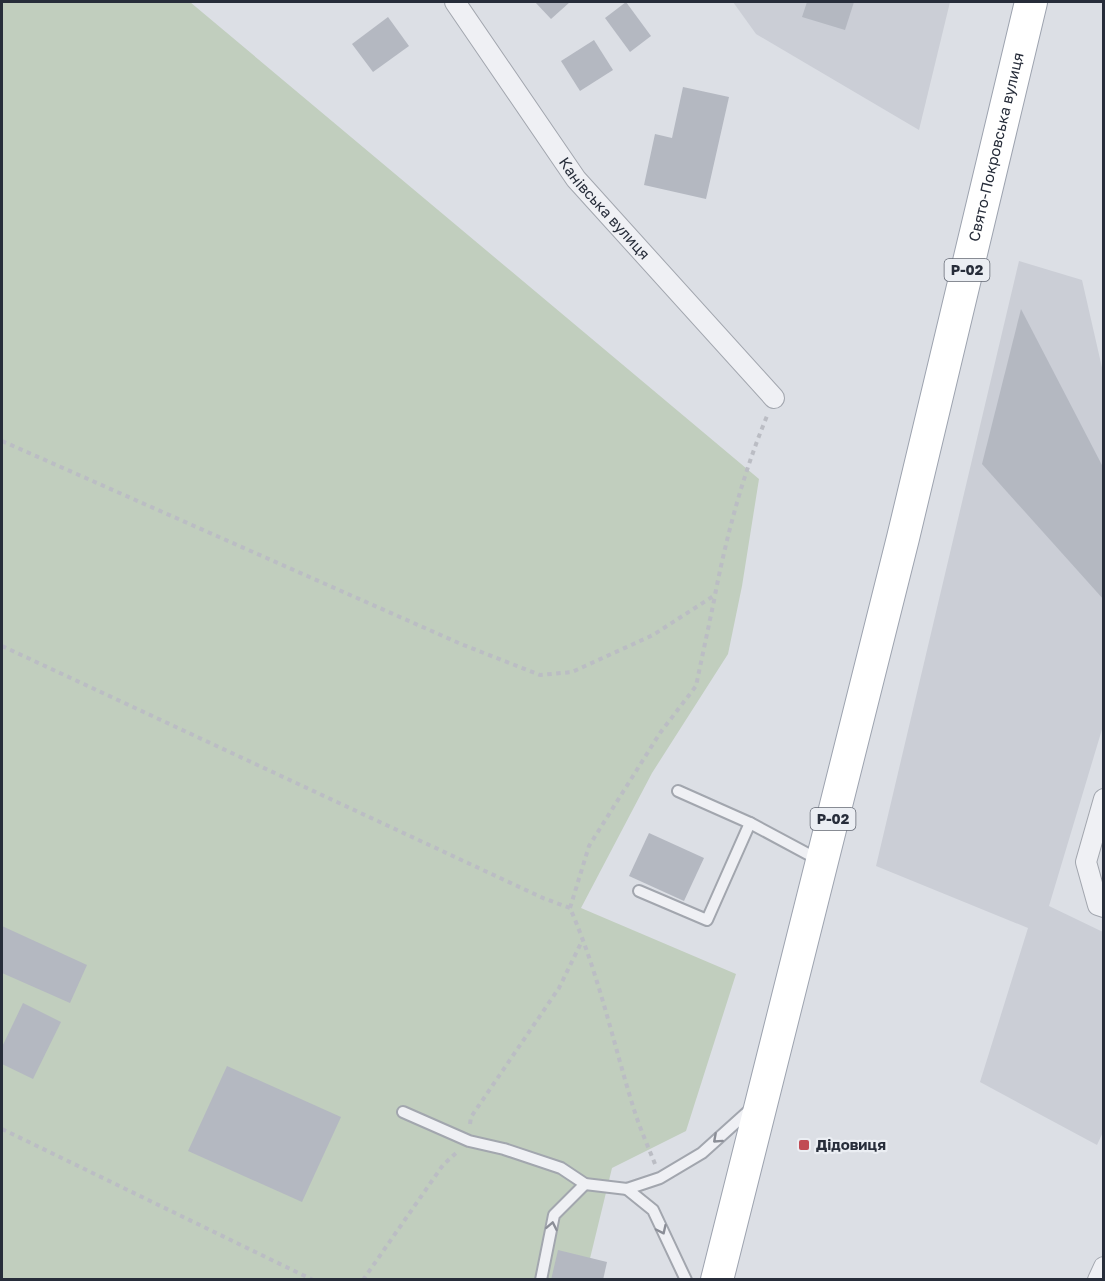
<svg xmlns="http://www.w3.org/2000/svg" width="1105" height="1281" font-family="'Golos Text',sans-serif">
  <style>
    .built { fill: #cbced6 }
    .green { fill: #c1cebe }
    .building { fill: #b4b8c1 }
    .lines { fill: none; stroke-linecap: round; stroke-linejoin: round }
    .service-casing { stroke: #a2a6ae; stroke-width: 14 }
    .minor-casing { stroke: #a2a6ae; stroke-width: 22 }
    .primary-casing { stroke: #9da3af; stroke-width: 34 }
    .path { stroke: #bbbdc4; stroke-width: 4; stroke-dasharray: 4.5 4.5; stroke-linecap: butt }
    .service { stroke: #eff0f4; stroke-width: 10 }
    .minor { stroke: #eff0f4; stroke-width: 20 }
    .primary { stroke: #fff; stroke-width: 32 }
    .oneway { stroke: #8b8e97 }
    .poi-dot { fill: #c14b54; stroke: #ebeef3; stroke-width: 2 }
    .labels { text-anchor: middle; stroke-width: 4.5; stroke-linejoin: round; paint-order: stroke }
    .shield { fill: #ebeef3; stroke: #626772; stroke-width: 1.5 }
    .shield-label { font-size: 14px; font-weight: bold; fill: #272d3a }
    .street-label { font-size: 15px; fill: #272d3a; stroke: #ebeef3 }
    .poi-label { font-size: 15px; font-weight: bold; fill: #272d3a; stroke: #ebeef3; text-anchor: start }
  </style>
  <rect width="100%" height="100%" fill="#dcdfe5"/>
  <g class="built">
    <polygon points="733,2 950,2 919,130 756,34"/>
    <polygon points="1019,261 1082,280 1103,372 1103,726 1049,906 1103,932 1104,1130 1097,1145 980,1082 1028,928 876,866"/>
  </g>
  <polygon class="green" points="2,2 190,2 759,479 742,586 728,654 652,773 581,908 736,974 686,1131 612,1168 585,1279 2,1280"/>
  <g class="building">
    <polygon points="535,2 570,2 551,19"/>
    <polygon points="626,2 651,36 630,52 605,18"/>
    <polygon points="807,2 854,2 845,30 802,17"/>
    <polygon points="388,17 409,46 373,72 352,44"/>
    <polygon points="594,40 613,70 580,91 561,61"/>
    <polygon points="683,87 729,97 706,199 644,185 655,134 672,138"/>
    <polygon points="1021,309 1104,469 1104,600 982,464"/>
    <polygon points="649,833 704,858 684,901 629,876"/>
    <polygon points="2,926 87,965 70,1003 2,973"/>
    <polygon points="23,1003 61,1022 33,1079 2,1064 2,1047"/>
    <polygon points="227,1066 341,1117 302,1202 188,1151"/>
    <polygon points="558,1250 607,1262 603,1280 551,1280"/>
  </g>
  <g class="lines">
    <g class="service-casing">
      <g id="service">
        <polyline points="678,791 750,823 819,860"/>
        <polyline points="639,891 707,920 750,823"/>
        <polyline points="403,1112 469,1141 504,1149 561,1168 585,1184 627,1189 660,1178 702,1153 752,1108"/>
        <polyline points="627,1189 653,1210 686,1280"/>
        <polyline points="541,1280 554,1215 585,1184"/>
      </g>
    </g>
    <g class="minor-casing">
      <g id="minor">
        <path id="s1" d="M455,2l121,177 198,219"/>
        <polyline points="1104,799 1086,862 1098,905 1104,907"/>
        <polyline points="1098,1280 1104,1267"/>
      </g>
    </g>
    <g class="primary-casing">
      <g id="primary">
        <path id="s2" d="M717,1280l186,-742 128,-536"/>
      </g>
    </g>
    <g class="path">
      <path d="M2,441l459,203 79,31 32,-3 81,-37 62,-40c12,-61 28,-121 52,-179"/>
      <polyline points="2,646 543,898 570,908"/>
      <polyline points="470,1124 471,1117 559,988 583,939"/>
      <polyline points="2,1129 313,1280"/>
      <path d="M655,1164c-8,-20 -17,-40 -23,-61 -20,-65 -34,-131 -62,-195l19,-62 71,-113 36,-47 19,-90"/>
      <polyline points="363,1280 443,1165 456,1153"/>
    </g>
    <use href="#service" class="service"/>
    <use href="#minor" class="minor"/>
    <use href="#primary" class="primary"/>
  </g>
  <defs><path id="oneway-chevron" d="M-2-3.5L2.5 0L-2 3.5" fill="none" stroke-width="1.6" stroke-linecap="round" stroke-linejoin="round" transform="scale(1.5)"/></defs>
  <g class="oneway">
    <use href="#oneway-chevron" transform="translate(717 1139) rotate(138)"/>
    <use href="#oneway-chevron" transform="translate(552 1226) rotate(-79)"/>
    <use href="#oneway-chevron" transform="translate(662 1230) rotate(65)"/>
  </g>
  <rect class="poi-dot" x="798" y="1139" width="12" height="12" rx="3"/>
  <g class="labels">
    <g class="shield">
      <rect x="944.5" y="259" width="45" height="22" rx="4.5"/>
      <rect x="810.5" y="808" width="45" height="22" rx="4.5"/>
    </g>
    <g class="shield-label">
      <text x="967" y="275">Р-02</text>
      <text x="833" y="824">Р-02</text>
    </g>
    <g class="street-label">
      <text dy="5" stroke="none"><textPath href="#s2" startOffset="1167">Свято-Покровська вулиця</textPath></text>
      <text dy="5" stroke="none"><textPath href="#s1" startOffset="255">Канівська вулиця</textPath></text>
    </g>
    <g class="poi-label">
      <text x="816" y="1150">Дідовиця</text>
    </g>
  </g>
  <rect width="1105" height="1281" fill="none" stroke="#272d3a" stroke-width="6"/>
</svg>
